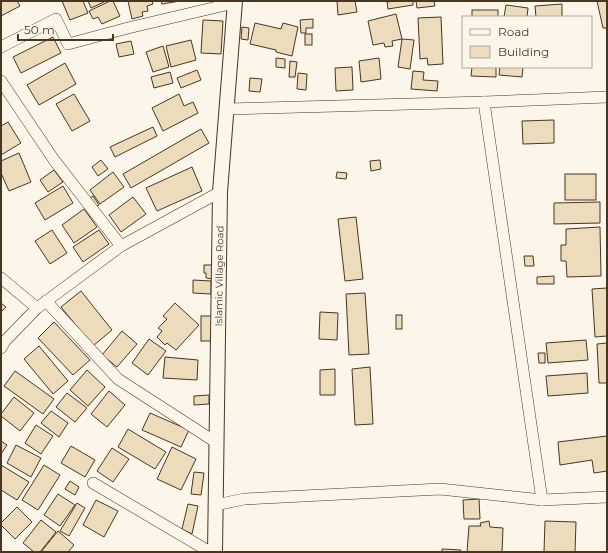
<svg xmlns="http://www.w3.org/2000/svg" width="608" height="553" font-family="Montserrat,sans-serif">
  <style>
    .building { fill: #ecdcbc; stroke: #4a3520 }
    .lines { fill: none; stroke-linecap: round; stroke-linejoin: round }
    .minor-casing { stroke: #4a3520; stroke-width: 12 }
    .tertiary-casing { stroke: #4a3520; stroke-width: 16 }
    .minor { stroke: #fbf6e9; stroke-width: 11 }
    .tertiary { stroke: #fbf6e9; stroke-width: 14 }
    .labels { text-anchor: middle; stroke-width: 3; stroke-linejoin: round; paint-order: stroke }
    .street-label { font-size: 10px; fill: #4a3520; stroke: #fbf6e9 }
  </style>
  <rect width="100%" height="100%" fill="#fbf6e9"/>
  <g class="building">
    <polygon points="1,1 17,1 20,6 1,16"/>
    <polygon points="62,1 83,1 88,13 70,20"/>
    <polygon points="88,1 106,1 91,8"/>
    <polygon points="110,1 113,1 120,16 102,24 98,17 93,19 89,11"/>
    <polygon points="128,1 152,1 153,4 147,6 148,11 142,12 143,16 132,19"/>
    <polygon points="161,1 180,1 162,4"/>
    <polygon points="337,1 355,1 357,12 338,15"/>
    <polygon points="395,1 413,1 413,5 388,9 387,2"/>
    <polygon points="416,1 434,1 435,6 417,8"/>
    <polygon points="597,1 607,1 607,28 603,28"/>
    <polygon points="562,4 562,17 536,17 535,6"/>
    <polygon points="506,5 528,8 527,17 504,17"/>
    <rect x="472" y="10" width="26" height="7"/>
    <polygon points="396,14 402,39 392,41 393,46 385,47 384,43 373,45 368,21"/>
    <polygon points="441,17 443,64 428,65 427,58 420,59 418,18"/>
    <polygon points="313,19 313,28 306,28 306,33 301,33 300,20"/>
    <polygon points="203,20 223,21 221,54 201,53"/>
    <polygon points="255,23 281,29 283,23 298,27 292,56 276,52 276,50 250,44"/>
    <polygon points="242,27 249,28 248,40 241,39"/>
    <rect x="305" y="34" width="7" height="11"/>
    <polygon points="53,37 61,53 21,73 13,57"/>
    <polygon points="402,39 414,40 410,69 398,67"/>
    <polygon points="191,40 196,60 171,67 166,46"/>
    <polygon points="131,41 134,54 119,57 116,44"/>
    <polygon points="163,46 169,67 153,72 146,52"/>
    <polygon points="276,58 285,59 285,68 276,67"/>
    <polygon points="379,58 381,79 361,82 359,61"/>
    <polygon points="290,61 297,62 295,77 289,77"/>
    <polygon points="65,63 76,84 39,105 27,85"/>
    <polygon points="352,67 353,90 336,91 335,68"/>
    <polygon points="472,67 496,67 496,77 471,76"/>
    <polygon points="500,67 523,67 522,77 499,75"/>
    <polygon points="197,70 201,80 181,88 177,78"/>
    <polygon points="413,71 424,72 423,80 438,81 437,91 411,89"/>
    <polygon points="170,72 173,83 154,88 151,77"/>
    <polygon points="298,73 307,74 306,90 297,89"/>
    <polygon points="250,78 262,79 260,92 249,91"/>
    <polygon points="74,94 90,121 72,131 56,104"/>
    <polygon points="179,94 184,106 193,102 198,113 163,131 152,108"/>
    <polygon points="554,120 554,143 523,144 522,121"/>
    <polygon points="8,122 21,143 1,155 1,126"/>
    <polygon points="153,127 157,136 115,157 110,147"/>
    <polygon points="201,129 209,143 131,188 123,174"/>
    <polygon points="19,153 31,182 9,191 1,173 1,161"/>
    <polygon points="101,160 108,169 98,176 92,167"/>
    <polygon points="380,160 381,169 371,171 370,161"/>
    <polygon points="192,167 202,191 157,211 146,188"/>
    <polygon points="54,170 63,182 48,192 40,180"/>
    <polygon points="113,172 124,187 100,204 90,190"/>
    <polygon points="337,172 347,173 346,179 336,178"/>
    <rect x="565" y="174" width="31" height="26"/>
    <polygon points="63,186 73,203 45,220 35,203"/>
    <polygon points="93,196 99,205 94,208 88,199"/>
    <polygon points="133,197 146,214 121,232 109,215"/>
    <polygon points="600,202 600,223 554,224 554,203"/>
    <polygon points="84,209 97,227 74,243 62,225"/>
    <polygon points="356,217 363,279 345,281 338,219"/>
    <polygon points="600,227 601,276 567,277 566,261 561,261 561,245 566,245 566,229"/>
    <polygon points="52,230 67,253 50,264 35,241"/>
    <polygon points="99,230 109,244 83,262 73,247"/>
    <polygon points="524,256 533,256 534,266 525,266"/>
    <polygon points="204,265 213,265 213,279 206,278 206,273 204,273"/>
    <polygon points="554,276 554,284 537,284 537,277"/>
    <polygon points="193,280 211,281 211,294 193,293"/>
    <polygon points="607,288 607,336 595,337 592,289"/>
    <polygon points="81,291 112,330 93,346 61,307"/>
    <polygon points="365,293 369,354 349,355 346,294"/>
    <polygon points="1,303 6,307 1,312"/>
    <polygon points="175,303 199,325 176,350 167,343 165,345 157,337 162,331 158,328 167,319 163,316"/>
    <polygon points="320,312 338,313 337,340 319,339"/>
    <rect x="396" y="315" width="6" height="14"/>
    <rect x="201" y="316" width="11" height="25"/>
    <polygon points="54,322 90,360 73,375 38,338"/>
    <polygon points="122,331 137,344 117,367 102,355"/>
    <polygon points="149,339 166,351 148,375 132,363"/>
    <polygon points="586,340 588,360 548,363 546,343"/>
    <polygon points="607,343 607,383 599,383 597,344"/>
    <polygon points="39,346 68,381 53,394 24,359"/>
    <polygon points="538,353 545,353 545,363 539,363"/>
    <polygon points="165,357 198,360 197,380 163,378"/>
    <polygon points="370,367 373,424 355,425 352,369"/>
    <polygon points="335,369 335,395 320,395 320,370"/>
    <polygon points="87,370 105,387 88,406 70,390"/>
    <polygon points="15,371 54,399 43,414 4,386"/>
    <polygon points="587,373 588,393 548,396 546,376"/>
    <polygon points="109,391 125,405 107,427 91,414"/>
    <polygon points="67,393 87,408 75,422 56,407"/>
    <polygon points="209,395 209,404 194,405 194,396"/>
    <polygon points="14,397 34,413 20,431 1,416 1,414"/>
    <polygon points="51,411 68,423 59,437 41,423"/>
    <polygon points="150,413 189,430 181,447 142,430"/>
    <polygon points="36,425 53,436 41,454 25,443"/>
    <polygon points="128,429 166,452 155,469 118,447"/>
    <polygon points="607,436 607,471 594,473 592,460 560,465 558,442"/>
    <polygon points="1,441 7,445 1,454"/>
    <polygon points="16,445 41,458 31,477 7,463"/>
    <polygon points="71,446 95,460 85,477 61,463"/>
    <polygon points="172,447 196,459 181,490 157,479"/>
    <polygon points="112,448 129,459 113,482 97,471"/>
    <polygon points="1,465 29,482 17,500 1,490"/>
    <polygon points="44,465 60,475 38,510 22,500"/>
    <polygon points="194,472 204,473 201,495 191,494"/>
    <polygon points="70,481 79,487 75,495 65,489"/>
    <polygon points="58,494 75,505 60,526 44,515"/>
    <polygon points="479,499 480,519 464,519 463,500"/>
    <polygon points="96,500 118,511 104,537 83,525"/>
    <polygon points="77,503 85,508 69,536 60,531"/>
    <polygon points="188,504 198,506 192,534 182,529"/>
    <polygon points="17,507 32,522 15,539 1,525 1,523"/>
    <polygon points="41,520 56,532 40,552 34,552 23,543"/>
    <polygon points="489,521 490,527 503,528 502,552 467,552 469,526 481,526 480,523"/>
    <polygon points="545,521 576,522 575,552 544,552"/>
    <polygon points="58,531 74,545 68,552 41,552"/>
    <polygon points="442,549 461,550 460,552 442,552"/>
  </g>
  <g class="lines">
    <g class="minor-casing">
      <g id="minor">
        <polyline points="1,47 56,19 68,44 128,28 234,3"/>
        <polyline points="1,81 54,160 121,246"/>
        <polyline points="484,102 542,500"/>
        <polyline points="227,109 484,102 607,97"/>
        <polyline points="1,278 37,308"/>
        <polyline points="46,301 118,379 217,443"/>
        <polyline points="1,348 5,341 37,308 121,246 220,192"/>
        <polyline points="93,483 210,552"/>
        <polyline points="216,505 244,499 440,489 542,500 607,497"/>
      </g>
    </g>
    <g class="tertiary-casing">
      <g id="tertiary">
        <path id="s1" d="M215,552l5,-360 15,-191"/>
      </g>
    </g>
    <use href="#minor" class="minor"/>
    <use href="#tertiary" class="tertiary"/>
  </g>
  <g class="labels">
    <g class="street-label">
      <text dy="4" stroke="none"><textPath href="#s1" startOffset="276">Islamic Village Road</textPath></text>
    </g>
  </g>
  <rect width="608" height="553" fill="none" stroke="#4a3520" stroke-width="4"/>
  <rect x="462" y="16" width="130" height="52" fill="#fbf6e9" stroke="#b4a999"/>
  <rect x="470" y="29" width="20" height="6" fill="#fbf6e9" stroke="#b4a999"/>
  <text x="498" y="36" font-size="12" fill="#4a3520">Road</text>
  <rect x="470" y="46" width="20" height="12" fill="#ecdcbc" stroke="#b4a999"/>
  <text x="498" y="56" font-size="12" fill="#4a3520">Building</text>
  <path d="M18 34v6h95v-6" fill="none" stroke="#4a3520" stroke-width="2"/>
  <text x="24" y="34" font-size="12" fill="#4a3520" stroke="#fbf6e9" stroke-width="3" paint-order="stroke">50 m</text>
</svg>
